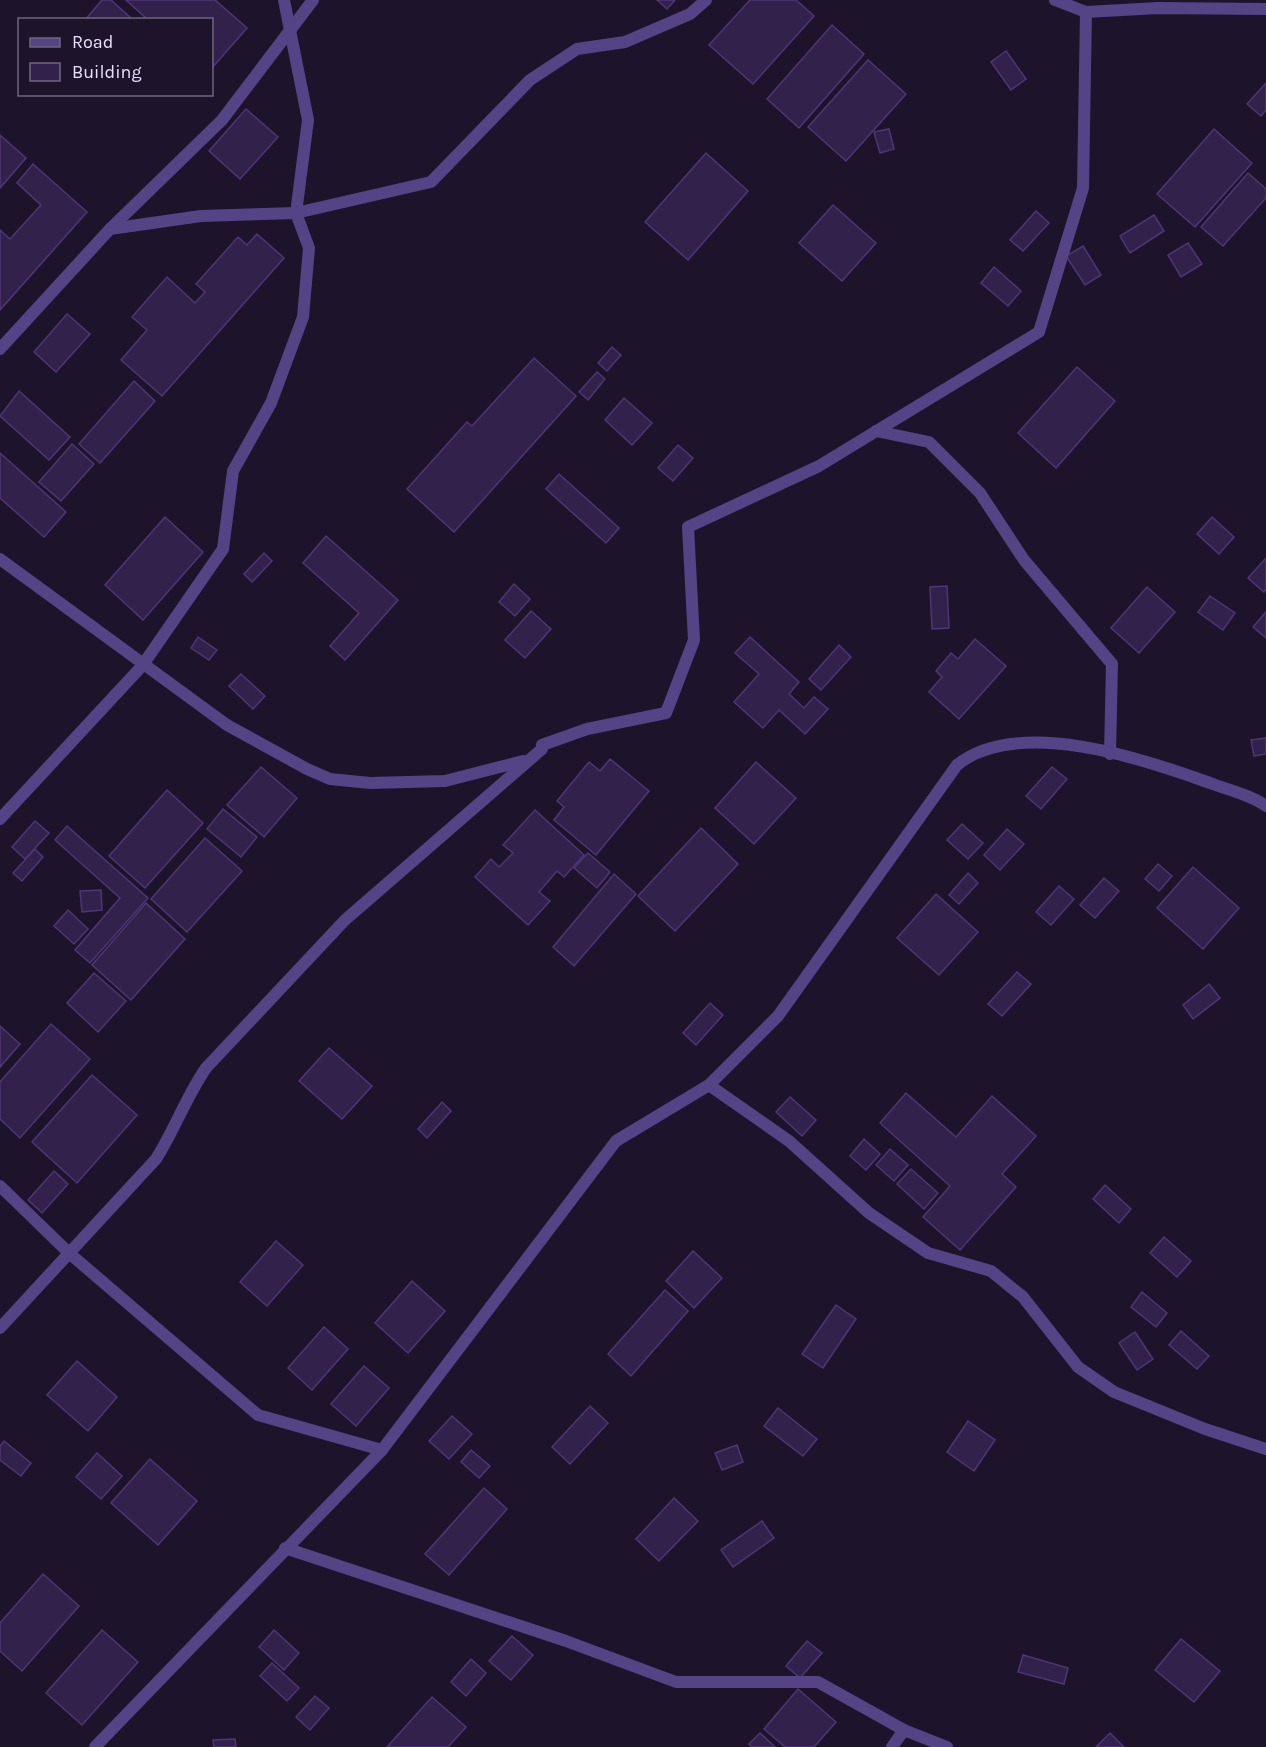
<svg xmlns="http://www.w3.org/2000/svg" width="1266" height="1747" font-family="Karla,sans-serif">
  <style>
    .building { fill: #32214a; stroke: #503574; stroke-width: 1.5 }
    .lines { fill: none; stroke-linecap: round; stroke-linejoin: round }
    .minor { stroke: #544385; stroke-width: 12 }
  </style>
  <rect width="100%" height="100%" fill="#1d142b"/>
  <g class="building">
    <polygon points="102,0 111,0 133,20 85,20"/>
    <polygon points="126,0 215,0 247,28 212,68 212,20 148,20"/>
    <polygon points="657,0 675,0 667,9"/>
    <polygon points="750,0 796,0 814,16 753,84 709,45"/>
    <polygon points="832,25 864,54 799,128 767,99"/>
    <polygon points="1006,51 1026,79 1011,90 991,62"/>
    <polygon points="868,60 906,94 846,161 808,127"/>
    <polygon points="1266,83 1266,110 1261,116 1247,104"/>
    <polygon points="246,109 278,137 240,179 209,151"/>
    <polygon points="889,129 894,149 880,153 874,132"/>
    <polygon points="1214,129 1252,163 1195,227 1157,194"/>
    <polygon points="0,135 26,158 0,188"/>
    <polygon points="706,153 748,191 688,260 645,222"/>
    <polygon points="33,164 87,212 0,310 0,230 10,239 41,205 17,183"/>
    <polygon points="1248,173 1266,189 1266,198 1223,246 1201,227"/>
    <polygon points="833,205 876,243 842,281 799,243"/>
    <polygon points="1036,211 1049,223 1023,251 1010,240"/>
    <polygon points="1154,215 1164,231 1130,253 1120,236"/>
    <polygon points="257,234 284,258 162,396 121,360 147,330 132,317 167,277 195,303 205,292 196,284 238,237 247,245"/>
    <polygon points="1188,243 1202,264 1181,277 1168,255"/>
    <polygon points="1083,246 1101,275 1085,285 1066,256"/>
    <polygon points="994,267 1021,291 1008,306 981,283"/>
    <polygon points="67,314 90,334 56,372 34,352"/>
    <polygon points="612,347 621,355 607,371 598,363"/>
    <polygon points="534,358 576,396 454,532 407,489 467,422 472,426"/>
    <polygon points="1077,367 1115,401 1056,468 1018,433"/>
    <polygon points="597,372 605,379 588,400 579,392"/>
    <polygon points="134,381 155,401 100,463 79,444"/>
    <polygon points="19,391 70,437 49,460 0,416"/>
    <polygon points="624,398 652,423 632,445 605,420"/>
    <polygon points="72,444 94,464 61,501 39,482"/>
    <polygon points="678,445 693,458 673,481 658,468"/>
    <polygon points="0,453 66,512 44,537 0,498"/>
    <polygon points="559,474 619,528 606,543 546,489"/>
    <polygon points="165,517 203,552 143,620 105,585"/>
    <polygon points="1212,517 1234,537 1219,554 1197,534"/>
    <polygon points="326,536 398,600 345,660 330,646 359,613 303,563"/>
    <polygon points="264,553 272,561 252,582 244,574"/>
    <polygon points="1266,558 1266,589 1264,592 1248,578"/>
    <polygon points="514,584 530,599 515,616 499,602"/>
    <polygon points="947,586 949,628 932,629 930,587"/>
    <polygon points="1147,587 1175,612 1139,653 1111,628"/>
    <polygon points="1210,596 1235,613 1223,630 1198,612"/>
    <polygon points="531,611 551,629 525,658 505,640"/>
    <polygon points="1266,612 1266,638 1253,627"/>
    <polygon points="198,637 217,650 209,660 191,648"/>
    <polygon points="750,637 799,682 789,694 804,708 814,697 828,709 805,734 779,710 763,728 734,702 759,674 735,653"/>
    <polygon points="975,639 1006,666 959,719 929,692 942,677 936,671 951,653 958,659"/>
    <polygon points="839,645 851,657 821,690 809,679"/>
    <polygon points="241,674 265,696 253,709 229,686"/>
    <polygon points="1266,738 1266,754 1254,756 1251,740"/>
    <polygon points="610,759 649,791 596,855 554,820 564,807 557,801 589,762 600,771"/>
    <polygon points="756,762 796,798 754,844 715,808"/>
    <polygon points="261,767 297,798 264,837 227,805"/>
    <polygon points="1052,767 1067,779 1041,809 1026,796"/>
    <polygon points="167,790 203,823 145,888 109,856"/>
    <polygon points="223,809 257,837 241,857 207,829"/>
    <polygon points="535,810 584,855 564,877 557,871 539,892 550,901 528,925 475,877 491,859 499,867 513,853 503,845"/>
    <polygon points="35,821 49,833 25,859 12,847"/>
    <polygon points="962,824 983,843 968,859 947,840"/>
    <polygon points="67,826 148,898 90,963 75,950 120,898 55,840"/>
    <polygon points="701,828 738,864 675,931 638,896"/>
    <polygon points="1007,829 1024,844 1000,870 984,855"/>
    <polygon points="205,838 242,871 187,932 151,899"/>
    <polygon points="35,849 43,857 22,881 13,873"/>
    <polygon points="588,853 610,872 597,888 574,868"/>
    <polygon points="1158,864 1172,876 1159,891 1145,879"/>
    <polygon points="1193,867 1239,908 1203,949 1157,908"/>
    <polygon points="968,873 978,883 959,904 949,895"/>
    <polygon points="614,874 636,894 574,966 553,947"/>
    <polygon points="1104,878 1119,891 1095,918 1080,905"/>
    <polygon points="1059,886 1074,899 1051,925 1036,912"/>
    <polygon points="101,890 102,910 82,912 80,891"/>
    <polygon points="936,894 978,932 939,975 897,938"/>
    <polygon points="146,903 185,939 131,1000 92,965"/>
    <polygon points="68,910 88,929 74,944 54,926"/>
    <polygon points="1017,972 1031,984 1002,1016 988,1004"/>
    <polygon points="94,973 126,1001 98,1032 67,1003"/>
    <polygon points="1209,984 1220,998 1193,1019 1183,1005"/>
    <polygon points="710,1003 723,1015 696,1045 683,1033"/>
    <polygon points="51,1024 90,1059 20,1138 0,1119 0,1082"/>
    <polygon points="0,1026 20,1044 0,1067"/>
    <polygon points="329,1048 372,1086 342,1119 299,1081"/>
    <polygon points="92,1075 137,1115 77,1183 32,1142"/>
    <polygon points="906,1093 956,1137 992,1096 1036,1136 1002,1174 1016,1187 960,1250 923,1217 950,1186 880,1123"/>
    <polygon points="790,1097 816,1120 802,1136 776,1112"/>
    <polygon points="442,1102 451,1111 427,1138 418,1129"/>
    <polygon points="864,1139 880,1154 866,1170 850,1156"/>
    <polygon points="890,1149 908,1165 894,1181 876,1165"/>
    <polygon points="911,1169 938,1193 924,1209 897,1184"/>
    <polygon points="54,1171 68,1184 42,1213 28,1200"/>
    <polygon points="1105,1185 1131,1209 1119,1223 1093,1199"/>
    <polygon points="1164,1237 1191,1261 1177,1277 1150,1253"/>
    <polygon points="276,1241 303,1265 267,1306 240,1282"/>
    <polygon points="693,1251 722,1278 694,1308 666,1281"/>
    <polygon points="412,1281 445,1311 408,1353 375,1323"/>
    <polygon points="665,1290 688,1311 631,1376 608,1354"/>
    <polygon points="1142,1292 1167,1313 1156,1327 1131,1307"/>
    <polygon points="836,1305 856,1319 823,1368 802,1354"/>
    <polygon points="324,1327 348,1349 312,1390 288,1368"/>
    <polygon points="1181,1331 1209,1356 1197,1369 1169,1345"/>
    <polygon points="1135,1332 1153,1359 1137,1370 1119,1343"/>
    <polygon points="77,1361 117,1397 88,1431 47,1395"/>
    <polygon points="364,1366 389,1388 356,1426 331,1404"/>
    <polygon points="590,1406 608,1423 570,1464 552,1447"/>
    <polygon points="778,1408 817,1439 803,1456 764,1426"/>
    <polygon points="452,1416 472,1434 449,1459 429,1441"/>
    <polygon points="968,1421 995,1440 974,1471 947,1452"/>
    <polygon points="4,1441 31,1463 21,1476 0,1460 0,1446"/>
    <polygon points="737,1445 743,1462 722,1470 715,1453"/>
    <polygon points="471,1450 490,1466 479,1478 461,1462"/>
    <polygon points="97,1453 122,1476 101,1499 76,1477"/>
    <polygon points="150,1459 197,1501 158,1545 111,1503"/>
    <polygon points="484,1488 507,1509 449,1575 425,1554"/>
    <polygon points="674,1498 698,1521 659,1561 636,1539"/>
    <polygon points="762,1521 774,1538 733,1567 721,1550"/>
    <polygon points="43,1574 79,1606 22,1671 0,1651 0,1623"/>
    <polygon points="102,1630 138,1662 82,1725 46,1693"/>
    <polygon points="274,1630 299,1653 284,1670 259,1647"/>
    <polygon points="512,1636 533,1655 511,1680 489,1661"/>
    <polygon points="1181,1639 1220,1671 1194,1702 1155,1670"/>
    <polygon points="807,1641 822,1653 800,1678 786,1666"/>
    <polygon points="1023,1655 1068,1668 1064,1684 1018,1672"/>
    <polygon points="471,1659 486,1673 466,1696 451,1682"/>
    <polygon points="272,1663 299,1688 287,1701 260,1676"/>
    <polygon points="798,1689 836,1722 814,1747 785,1747 764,1729"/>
    <polygon points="315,1696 329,1708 310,1730 296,1717"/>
    <polygon points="432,1697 466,1727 448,1747 387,1747"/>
    <polygon points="760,1733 775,1747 752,1747 749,1744"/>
    <polygon points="1110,1733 1124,1747 1096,1747"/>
    <polygon points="235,1739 236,1747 214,1747 213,1740"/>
  </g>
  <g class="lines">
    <g class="minor">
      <polyline points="1055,0 1086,12 1158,8 1266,9"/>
      <polyline points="110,229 201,216 296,213 431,182 530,80 577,49 625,42 690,14 706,0"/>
      <polyline points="0,349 110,229 222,120 313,0"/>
      <polyline points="876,431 929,442 980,493 1024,560 1112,664 1110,754"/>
      <polyline points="0,559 227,725 307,769 330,779 370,783 445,781 523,761"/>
      <polyline points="0,819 142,666 223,549 233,471 271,403 303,317 309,248 296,213 308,120 284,0"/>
      <polyline points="709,1085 789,1141 869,1213 928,1253 991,1271 1023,1297 1078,1367 1114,1392 1205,1429 1266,1449"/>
      <polyline points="0,1186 69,1253 258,1415 382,1450"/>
      <path d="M0,1328l156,-169c19,-30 30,-62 50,-91l139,-148 197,-171v-4l45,-16 79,-16 28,-73 -6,-113 131,-61 220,-134 44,-144 3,-176"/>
      <polyline points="285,1548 566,1641 676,1682 818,1682 904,1730"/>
      <path d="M95,1747l287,-297 234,-309 93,-56 69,-69 179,-251c61,-49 187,-6 253,18 18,7 41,12 56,23"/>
      <polyline points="892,1747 904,1730 947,1747"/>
    </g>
  </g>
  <rect x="18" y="18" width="195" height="78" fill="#1d142b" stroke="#6f667f" stroke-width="1.5"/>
  <rect x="30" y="38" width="30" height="9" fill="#544385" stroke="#6f667f" stroke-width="1.5"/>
  <text x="72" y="48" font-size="18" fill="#e9e0fc">Road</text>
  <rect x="30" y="63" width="30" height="18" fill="#32214a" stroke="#6f667f" stroke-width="1.5"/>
  <text x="72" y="78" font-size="18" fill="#e9e0fc">Building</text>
</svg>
